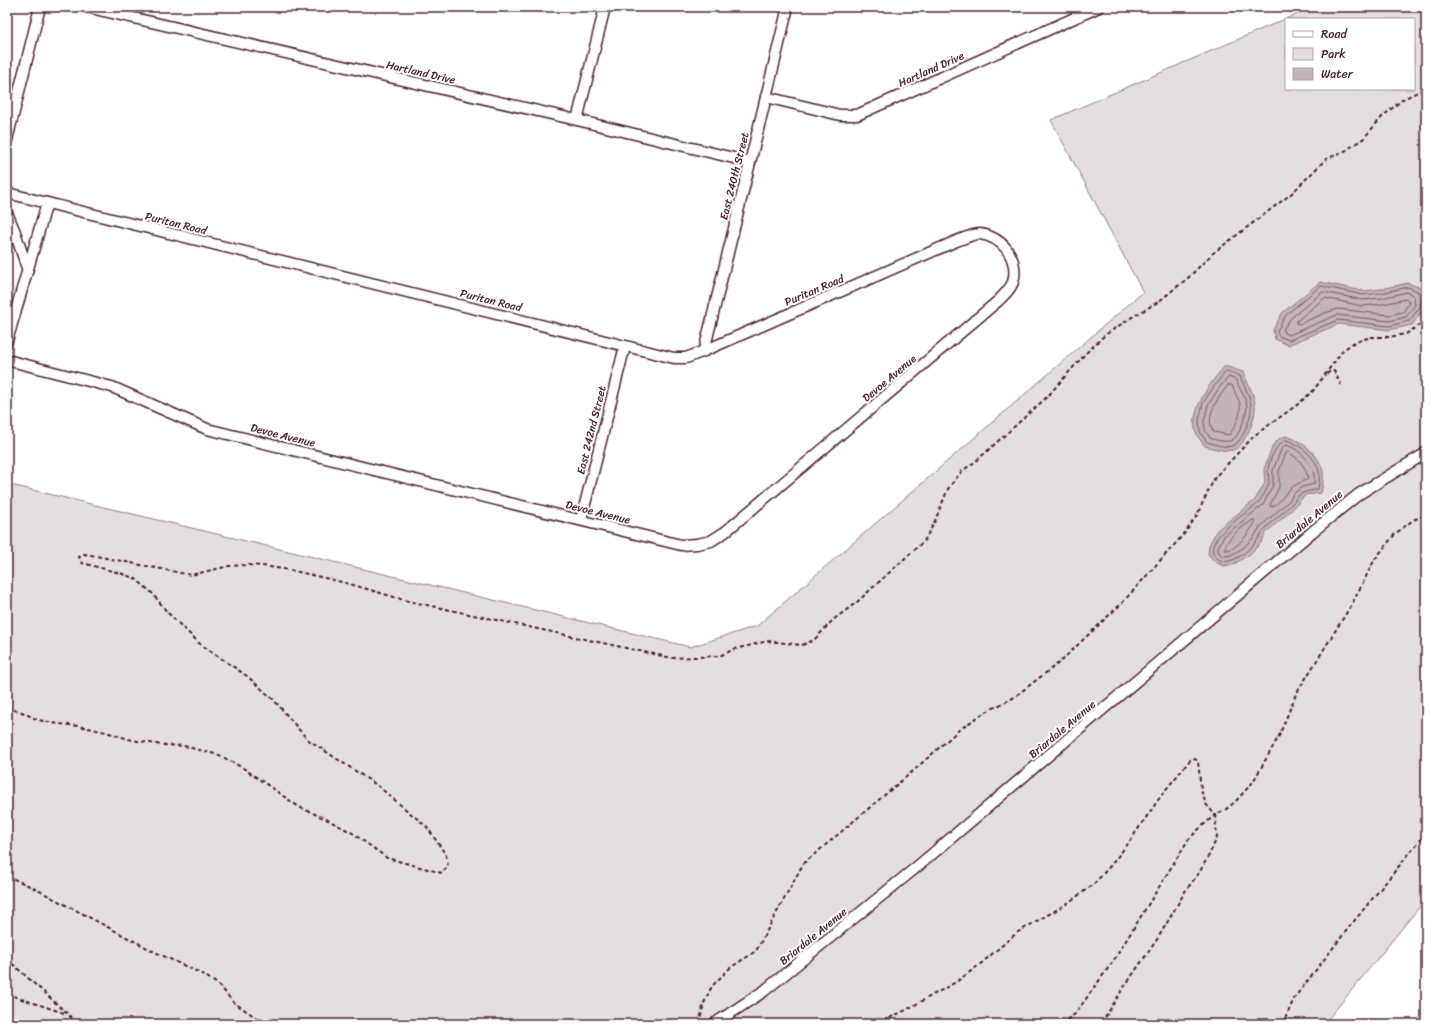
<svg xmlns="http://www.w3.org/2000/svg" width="1433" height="1031" font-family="Sriracha,sans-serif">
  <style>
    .green { fill: #e5dee0; stroke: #987e86; fill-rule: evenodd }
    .water { fill: #c1b3b6; stroke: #91787e }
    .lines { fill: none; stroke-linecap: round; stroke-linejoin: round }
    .shore { stroke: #7a5a63; stroke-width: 1 }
    .street-casing { stroke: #4a1f2b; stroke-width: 13 }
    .path { stroke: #4a1f2b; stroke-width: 2; stroke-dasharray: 4 3; stroke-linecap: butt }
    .street { stroke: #fff; stroke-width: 10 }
    .labels { text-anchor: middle; stroke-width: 4; stroke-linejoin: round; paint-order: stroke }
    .street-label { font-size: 11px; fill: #4a1f2b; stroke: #fff }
  </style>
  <rect width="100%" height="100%" fill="#fff"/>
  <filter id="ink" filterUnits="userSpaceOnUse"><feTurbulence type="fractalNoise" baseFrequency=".025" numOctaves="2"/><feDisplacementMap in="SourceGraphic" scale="8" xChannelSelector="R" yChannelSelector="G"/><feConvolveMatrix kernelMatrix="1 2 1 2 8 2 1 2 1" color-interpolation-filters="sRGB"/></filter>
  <g filter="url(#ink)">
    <path class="green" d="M1313,7h113v892l-102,125h-1317v-540l683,163 67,-21 386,-334 -92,-172zM1286,19h128v70h-128z"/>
    <g class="water">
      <polygon points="1320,282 1363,291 1381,289 1408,283 1423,289 1424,308 1412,325 1389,330 1339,324 1288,345 1275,339 1273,330 1282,313"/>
      <path d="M1225,366l18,6c4,11 11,21 12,32 2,12 -10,43 -22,46 -9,2 -20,-2 -28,-4 -3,-4 -7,-8 -9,-13 -7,-23 14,-50 29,-67z"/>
      <path d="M1286,436c14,4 29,15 35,29 4,9 2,19 0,28l-15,2 -7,6 -1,3 -32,29 -5,10 -12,12 -15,9 -10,2 -9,-4 -7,-8 1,-9 8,-15 38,-30 10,-17 -1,-14 9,-24 7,-7z"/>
    </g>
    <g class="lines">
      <g class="shore">
        <polygon points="1321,286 1363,295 1381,293 1408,287 1419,292 1420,307 1409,321 1389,326 1338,320 1289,340 1279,336 1277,331 1286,315"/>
        <polygon points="1323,292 1363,300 1382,298 1407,292 1414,296 1415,305 1406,317 1389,321 1337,315 1289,335 1284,333 1283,330 1290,319"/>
        <polygon points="1325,298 1362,306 1383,304 1406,299 1408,300 1409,303 1403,312 1389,315 1338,309 1325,313 1299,324 1296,323 1297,321"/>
        <path d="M1227,371l13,5c3,9 10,19 11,29 1,10 -8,38 -19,41 -7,2 -18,-2 -25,-4l-7,-10 -1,-12 4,-17 12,-18z"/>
        <path d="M1229,377l7,3c3,8 10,18 11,26 0,8 -8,31 -15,34 -6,3 -17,0 -22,-2l-5,-8 -1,-9 4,-16 11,-17z"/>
        <path d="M1228,385h4c2,7 6,13 8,19 2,9 -5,24 -11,31l-15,-3c-11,-15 5,-35 14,-47z"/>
        <path d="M1286,440c12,3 26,14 31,26 4,7 2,16 1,23 -9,3 -20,2 -24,13 -10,9 -20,18 -29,27 -3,3 -5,7 -7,10 -7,10 -28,29 -40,20 -22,-17 30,-46 39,-55 4,-4 11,-16 12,-21 0,-4 -1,-9 -1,-13 1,-10 8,-26 18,-30z"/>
        <path d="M1286,445c16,4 31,23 28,39l-12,3 -9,7 -3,6 -30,27 -6,10 -11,11 -12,7 -6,1 -4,-1 -3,-4v-4l6,-11 39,-31 10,-20v-15l8,-20z"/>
        <path d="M1288,452c10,5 19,16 20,27 -6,3 -13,5 -19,11 -6,6 -10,14 -18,17l-1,-2 9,-18v-16l7,-18z"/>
        <path d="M1253,520l2,1v2c-6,9 -18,28 -30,27 0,-12 18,-23 28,-30z"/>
      </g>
      <g class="street-casing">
        <g id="street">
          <polyline points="86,7 577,120 750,162"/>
          <polyline points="766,97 840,115 857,115 1099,7"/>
          <polyline points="577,120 605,7"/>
          <polyline points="7,140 40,7"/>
          <path d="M7,193l667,165h12l18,-7 250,-109c6,-2 20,-9 26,-8 22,3 37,22 34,44 -1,9 -10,17 -16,23l-273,231 -14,9 -14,3 -16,1 -474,-116 -95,-42 -105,-27"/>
          <polyline points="7,213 15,232 27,268"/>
          <polyline points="7,341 47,203"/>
          <polyline points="704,351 788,7"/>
          <polyline points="581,520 625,346"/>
          <polyline points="714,1024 764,991 918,866 1312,532 1359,494 1426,453"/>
        </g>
      </g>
      <g class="path">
        <polyline points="1327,374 1330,371 1334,371 1341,385"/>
        <polyline points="7,708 22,712 38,720 59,724 79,726 106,732 132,740 162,745 184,746 219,755 243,768 299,807 326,819 351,832 387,858 442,873 448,866 446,855 427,827 378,786 307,739 274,700 247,676 200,644 168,613 152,593 136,579 120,573 82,563 79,557 84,554 91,555 191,575 229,566 247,565 263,566 290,570 350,584 404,600 672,658 719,656 735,649 768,641 802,645 814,640 833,620 857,602 924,541 934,523 948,489 962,471 975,462 1047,397 1086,353 1105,335 1129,319 1158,302 1188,278 1212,254 1291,194 1326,159 1345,151 1364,138 1382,117 1403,99 1426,88"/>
        <polyline points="7,876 32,887 153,951 204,975 220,986 233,1002 266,1024"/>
        <polyline points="7,959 69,1015 76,1024"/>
        <polyline points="7,994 67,1014"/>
        <polyline points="699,1024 704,1003 712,986 730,968 756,951 803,864 913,771 960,729 984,713 1013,698 1060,662 1085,638 1122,603 1184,534 1196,517 1215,477 1255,435 1297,405 1313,391 1343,350 1356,341 1372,337 1389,337 1406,334 1421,324 1426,314"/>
        <polyline points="877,1024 904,1011 956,982 978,966 1018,932 1065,905 1094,884 1111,865 1127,845 1163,793 1191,759 1195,759 1198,761 1201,790 1206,804 1215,815 1217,838 1208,857 1199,873 1186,890 1158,938 1122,990 1101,1024"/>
        <polyline points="1061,1024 1075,1014 1114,960 1188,840 1201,827 1215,815 1225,810 1235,802 1253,782 1279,736 1296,694 1352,604 1375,559 1395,534 1413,520 1426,515"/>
        <path d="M1280,1024c8,-7 10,-18 15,-27l55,-71 76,-93"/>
      </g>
      <use href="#street" class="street"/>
    </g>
  </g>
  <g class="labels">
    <g class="street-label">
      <text transform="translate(931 69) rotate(-24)" y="4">Hartland Drive</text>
      <text transform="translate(421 72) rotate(13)" y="4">Hartland Drive</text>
      <text transform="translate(734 176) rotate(-76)" y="4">East 240th Street</text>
      <text transform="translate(176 223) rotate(14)" y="4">Puritan Road</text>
      <text transform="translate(814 290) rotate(-23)" y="4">Puritan Road</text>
      <text transform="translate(491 300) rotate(14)" y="4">Puritan Road</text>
      <text transform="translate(889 378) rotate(-40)" y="4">Devoe Avenue</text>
      <text transform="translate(591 430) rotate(-76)" y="4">East 242nd Street</text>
      <text transform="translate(283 435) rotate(14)" y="4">Devoe Avenue</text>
      <text transform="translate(598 512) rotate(14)" y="4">Devoe Avenue</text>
      <text transform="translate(1309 519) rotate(-40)" y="4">Briardale Avenue</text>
      <text transform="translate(1062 729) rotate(-40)" y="4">Briardale Avenue</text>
      <text transform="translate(813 936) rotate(-39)" y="4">Briardale Avenue</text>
    </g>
  </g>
  <rect width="1433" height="1031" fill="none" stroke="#fff" stroke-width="24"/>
  <rect x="12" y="12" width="1409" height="1007" fill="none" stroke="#4a1f2b" stroke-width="1.5" filter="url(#ink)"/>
  <rect x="1285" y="18" width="130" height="72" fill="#ffffff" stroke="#b7a5aa"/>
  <rect x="1293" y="31" width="20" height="6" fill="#ffffff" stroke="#b7a5aa"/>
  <text x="1321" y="38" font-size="12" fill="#4a1f2b">Road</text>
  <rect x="1293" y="48" width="20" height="12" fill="#e5dee0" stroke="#b7a5aa"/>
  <text x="1321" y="58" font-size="12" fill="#4a1f2b">Park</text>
  <rect x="1293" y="68" width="20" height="12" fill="#c1b3b6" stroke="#b7a5aa"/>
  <text x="1321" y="78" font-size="12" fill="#4a1f2b">Water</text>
</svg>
